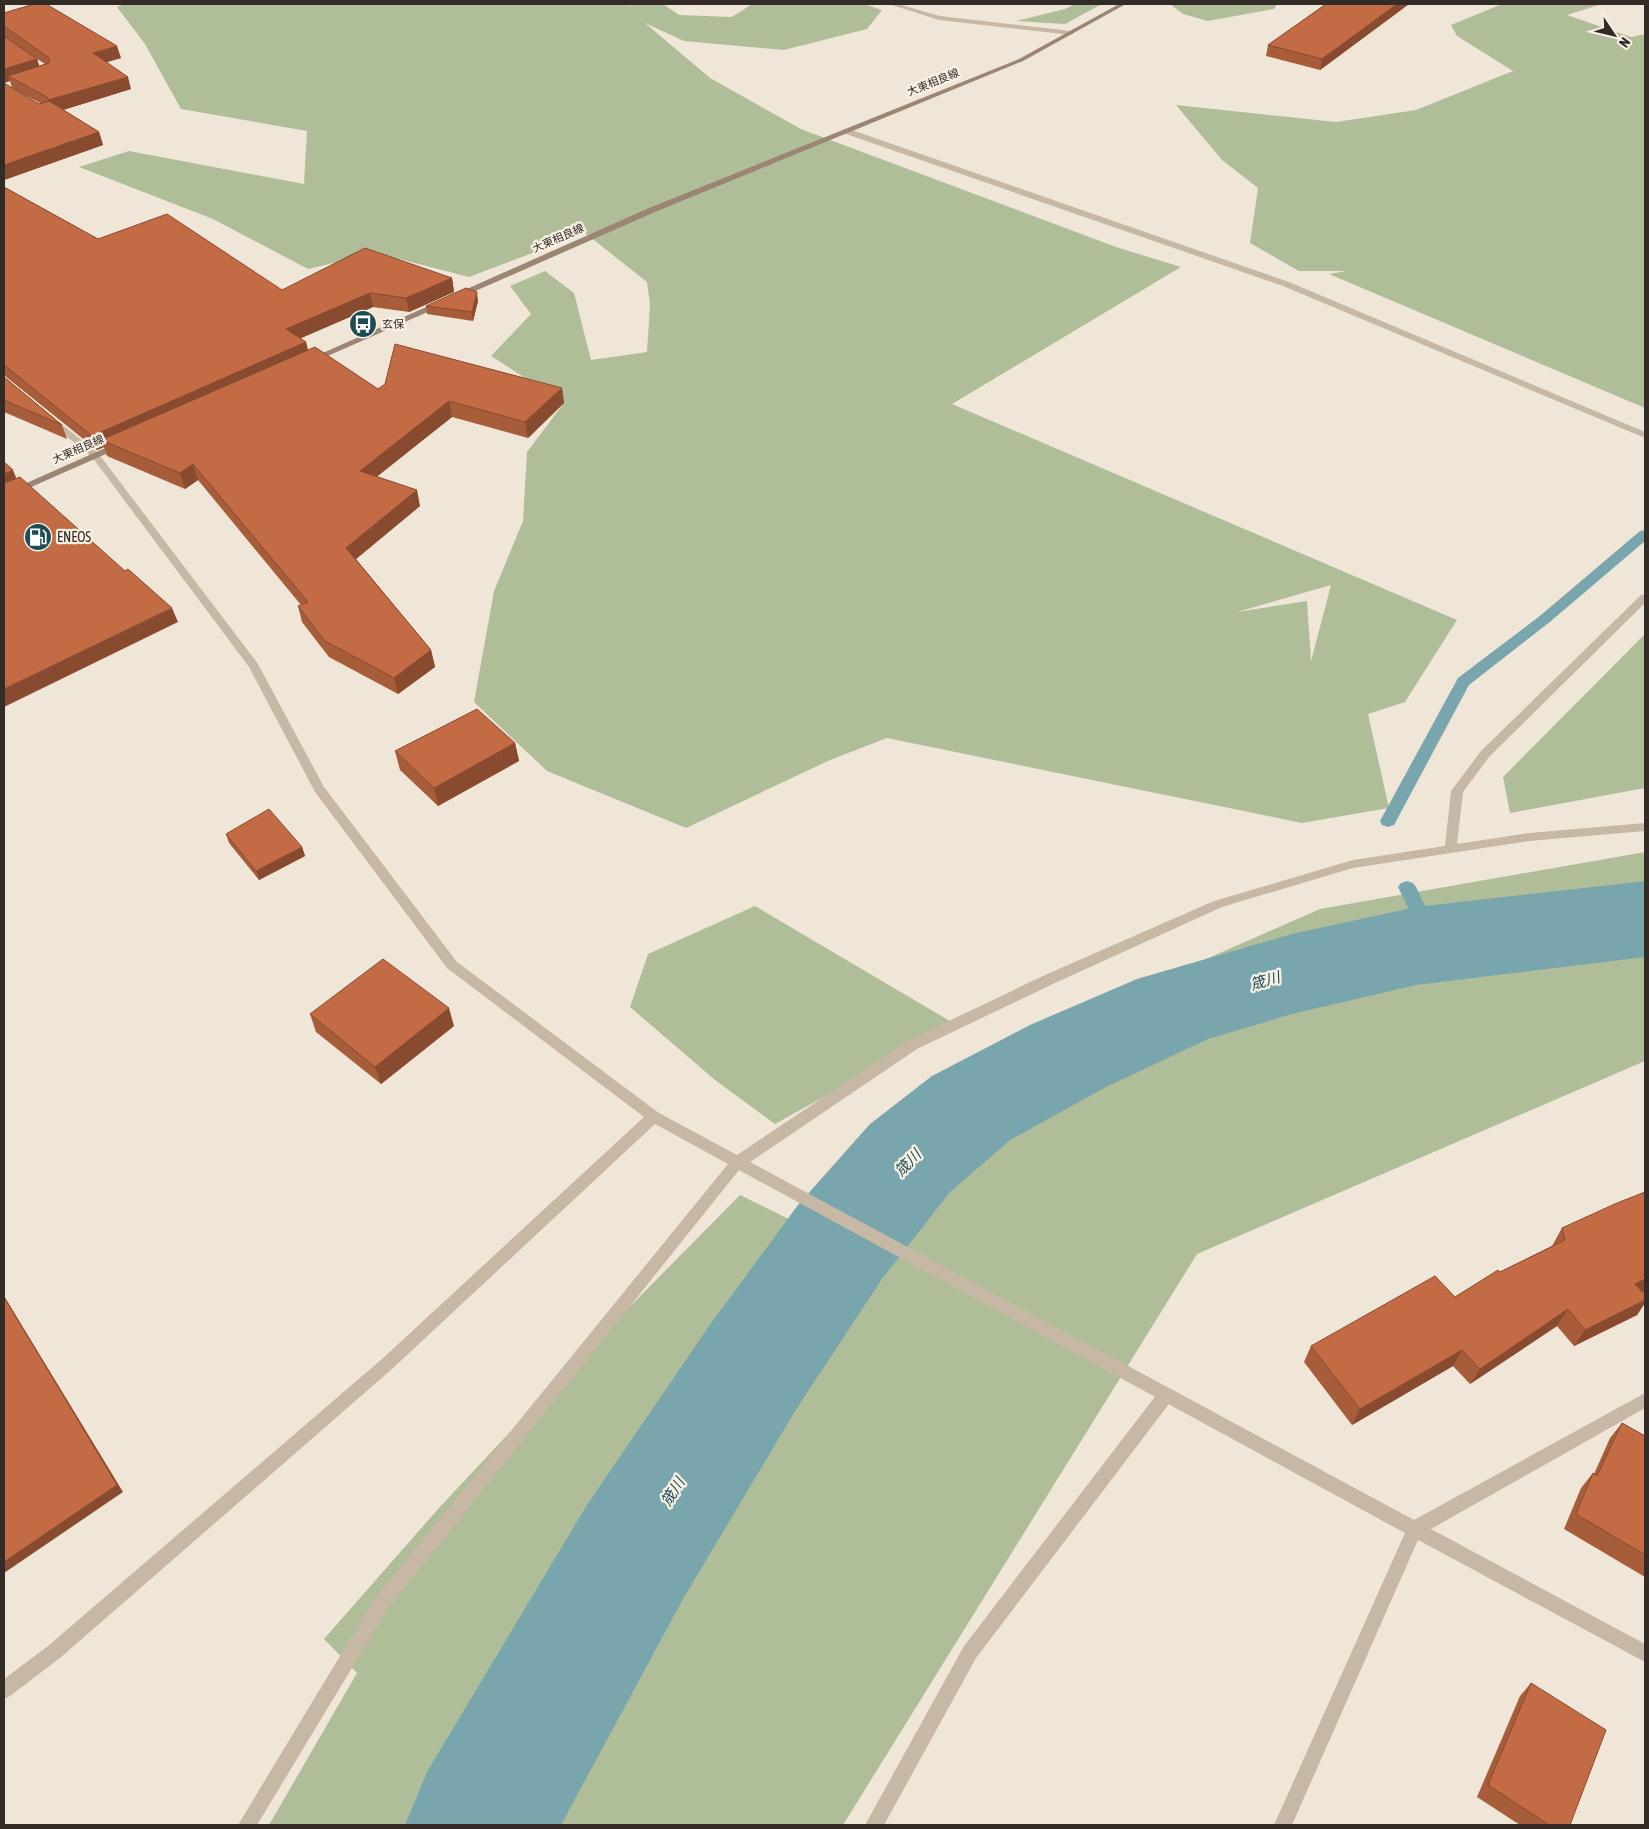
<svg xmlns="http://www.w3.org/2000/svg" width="1649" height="1829" font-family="'Asap Condensed','Noto Sans JP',sans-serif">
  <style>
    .green { fill: #afbe99; fill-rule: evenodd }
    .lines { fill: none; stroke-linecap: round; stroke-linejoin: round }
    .stream { fill: #78a6ac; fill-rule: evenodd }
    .river { fill: #78a6ac; fill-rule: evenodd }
    .minor { fill: #c7b7a5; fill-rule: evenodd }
    .tertiary { fill: #c7b7a5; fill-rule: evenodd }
    .secondary { fill: #9b8676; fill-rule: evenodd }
    .wall { fill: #a75c3a; fill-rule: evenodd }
    .shaded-wall { fill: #884b30 }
    .building { fill: #c26b44; stroke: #884b30 }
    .labels { text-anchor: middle; stroke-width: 4.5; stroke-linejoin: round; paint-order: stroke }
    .far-street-label { font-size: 11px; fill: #332b26; stroke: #f8f0e4 }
    .far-poi-label { font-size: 11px; fill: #332b26; stroke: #f8f0e4; text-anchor: start }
    .poi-label { font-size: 14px; fill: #332b26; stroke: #f8f0e4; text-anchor: start }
    .water-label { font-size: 15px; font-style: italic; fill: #1d4c53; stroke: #f8f0e4 }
  </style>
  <rect width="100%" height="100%" fill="#f0e6d8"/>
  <g class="green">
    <path d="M124,4h507l-2,3 4,-3h30l16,11 53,2 20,-13h112l18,6 -15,19 -83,21 -100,-9 -39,-18 65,55 91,51 315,118 65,20 -229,137 505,216 -52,82 -37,12 21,94 -87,15 -415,-85 -57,22 -144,68 -139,-57 -73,-69 20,-111 29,-70 4,-69 37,-49 -73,-47 40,-42 -21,-28 35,-15 29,22 17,67 56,-8 3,-48 -3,-22 -62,-49 -116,44 -93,-24 -68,16 -95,-50 -134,-52 50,-16 175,33 3,-53 -126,-22 -36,-65 -28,-37zM1331,585l-20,76 -4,-60 -70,11z"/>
    <polygon points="1075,4 1102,4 1065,24 1016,21 1065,9"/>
    <polygon points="1170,4 1277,4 1274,9 1208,21 1183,14"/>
    <polygon points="1502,4 1602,4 1567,15 1631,37 1645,34 1645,408 1329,274 1347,271 1299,271 1250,243 1258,188 1222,160 1176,105 1336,122 1416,110 1513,71 1457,36 1451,25"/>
    <polygon points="1645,634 1645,788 1510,813 1503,777"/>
    <polygon points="1645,852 1645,1061 1197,1254 843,1825 488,1825 920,1085 1320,909"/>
    <polygon points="755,906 955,1024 775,1124 715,1080 630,1007 648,954"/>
    <polygon points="740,1195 821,1235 483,1825 269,1825 357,1673 324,1639 438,1509 584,1353"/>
  </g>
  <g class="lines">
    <g class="stream">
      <polygon points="1645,530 1645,541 1551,621 1469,685 1394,825 1388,827 1382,825 1380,821 1458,678 1541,615 1640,531"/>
      <polygon points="1407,881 1413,883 1416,887 1444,944 1441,949 1435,951 1429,949 1426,944 1398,887 1401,883"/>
    </g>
    <polygon class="river" points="1645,881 1645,957 1416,985 1292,1014 1208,1039 1106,1087 1010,1140 950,1192 882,1279 797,1408 683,1599 561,1825 405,1825 427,1772 587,1505 709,1326 798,1205 870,1124 932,1076 1030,1025 1137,979 1292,934 1416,907"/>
    <g class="minor">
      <polygon points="889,4 898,4 940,16 1071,31 1074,33 1071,35 939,20"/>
      <polygon points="95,452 98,453 258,664 324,787 457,962 659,1113 737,1155 907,1041 1045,975 1214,901 1353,860 1445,846 1451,791 1481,751 1641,595 1645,594 1645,603 1489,757 1463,792 1457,844 1529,833 1645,823 1645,831 1529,841 1353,868 1222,907 1055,983 917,1049 750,1162 1414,1520 1645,1393 1645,1408 1431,1529 1645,1644 1645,1662 1418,1540 1292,1825 1274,1825 1405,1533 739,1170 387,1610 257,1825 238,1825 375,1598 728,1164 655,1124 392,1369 60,1658 10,1696 4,1699 4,1679 48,1646 382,1359 644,1117 447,968 315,792 249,667 92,457 90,455"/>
    </g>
    <g class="tertiary">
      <polygon points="843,129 849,129 1289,282 1645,432 1645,438 1283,286 843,133"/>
      <polygon points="52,417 98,453 98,457 92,457 49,422 49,418"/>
      <polygon points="1166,1388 1172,1390 1174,1395 1172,1400 976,1658 884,1825 865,1825 964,1646 1160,1390"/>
    </g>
    <g class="secondary">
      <polygon points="1119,4 1126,4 1023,61 655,212 314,362 308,362 307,360 649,208 1019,59"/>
      <polygon points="121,441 124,442 124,446 4,499 4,493"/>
    </g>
  </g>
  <g class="wall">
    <polygon points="1326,4 1409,4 1320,70 1266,56 1268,45"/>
    <path d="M4,13l117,45 -14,4 24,27 -68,21 36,22 4,13 -99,35zM37,59l8,5 -6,2zM10,81l2,7 -8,-5zM17,91l23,12 -1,1z"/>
    <polygon points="4,187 98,239 282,290 452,278 454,292 409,312 373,307 300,338 306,342 308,350 378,389 562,388 564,403 528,438 452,417 377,476 420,506 356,559 431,650 435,667 398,694 329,657 302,622 298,606 301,605 198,480 185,489 107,456 104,447 97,450 5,376 4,376"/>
    <polygon points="478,301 473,321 427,314 426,306"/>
    <polygon points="4,377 62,425 67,439 4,412"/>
    <polygon points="515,743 519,761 438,806 400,770 395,751"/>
    <polygon points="226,834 302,847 305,856 259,880 229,843"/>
    <polygon points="310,1014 454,1026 381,1084 316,1032"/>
    <polygon points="1645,1192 1645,1291 1643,1292 1645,1295 1645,1303 1637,1315 1574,1346 1557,1326 1470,1384 1453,1366 1352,1425 1304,1362 1311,1346 1455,1297 1500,1272 1552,1246 1562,1228"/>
    <polygon points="1622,1423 1645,1436 1645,1577 1564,1529 1581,1488 1593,1473 1594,1474 1610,1438"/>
    <polygon points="1531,1683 1570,1825 1520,1825 1477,1797 1520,1696"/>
  </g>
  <g class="shaded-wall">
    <polygon points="1397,4 1409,4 1320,70 1322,59"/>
    <polygon points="117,46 121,58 97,65 93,53"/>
    <polygon points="37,59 41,71 8,76 10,81 4,83 4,69"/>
    <polygon points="128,77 131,89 53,113 48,100"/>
    <polygon points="99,132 103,145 4,180 4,165"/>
    <polygon points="452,278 454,292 409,312 406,298"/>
    <polygon points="477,292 478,301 473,321 472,312"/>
    <polygon points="370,293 373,307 290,343 286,329"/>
    <polygon points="306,342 309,356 101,440 104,447 97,450 92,436"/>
    <polygon points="562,388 564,403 528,438 525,422"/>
    <polygon points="449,401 452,417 364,487 360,471"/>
    <polygon points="193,464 198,480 185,489 180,473"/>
    <polygon points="13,470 19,485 4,491 4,474"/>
    <polygon points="417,490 420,506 350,564 346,548"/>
    <polygon points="172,608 178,622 4,707 4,689"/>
    <polygon points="431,650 435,667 398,694 394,678"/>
    <polygon points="515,743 519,761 438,806 434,788"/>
    <polygon points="302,847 305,856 259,880 256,871"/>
    <polygon points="449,1008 454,1026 381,1084 375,1067"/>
    <polygon points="1645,1279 1645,1291 1624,1300 1635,1284"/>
    <polygon points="4,1296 123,1492 4,1573"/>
    <polygon points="1645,1300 1645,1303 1637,1315 1574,1346 1585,1330"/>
    <polygon points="1568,1309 1557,1326 1470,1384 1480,1369"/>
    <polygon points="1462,1350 1453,1366 1352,1425 1360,1409"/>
  </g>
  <g class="building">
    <polygon points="34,4 46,4 117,46 93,53 128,77 48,100 47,97 8,76 49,63 49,58 4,26 4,13"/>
    <polygon points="1326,4 1397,4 1322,59 1268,45"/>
    <polygon points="4,36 37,59 4,69"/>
    <polygon points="4,83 39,104 49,101 99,132 4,165"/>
    <polygon points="4,187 98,239 167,214 282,290 365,248 452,278 406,298 370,293 286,329 306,342 92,436 4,365"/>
    <polygon points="466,288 477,292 472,312 426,306"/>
    <polygon points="395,344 562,388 525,422 449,401 360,471 417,490 346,548 431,650 394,678 325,641 298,606 308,602 193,464 180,473 101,440 315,347 378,389 385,384"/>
    <polygon points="4,377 62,425 4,400"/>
    <polygon points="4,462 13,470 4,474"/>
    <polygon points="20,477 125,571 128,569 172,608 4,689 4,483"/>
    <polygon points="477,709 515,743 434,788 395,751"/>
    <polygon points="269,809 302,847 256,871 226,834"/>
    <polygon points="383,959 449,1008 375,1067 310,1014"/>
    <polygon points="1645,1192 1645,1279 1635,1284 1645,1295 1645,1300 1585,1330 1568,1309 1480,1369 1462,1350 1360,1409 1311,1346 1435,1276 1455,1297 1498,1270 1500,1272 1565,1240 1562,1228 1617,1203"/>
    <polygon points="4,1297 117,1485 4,1562"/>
    <polygon points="1622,1423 1645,1436 1645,1555 1576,1514 1593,1473 1597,1476"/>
    <polygon points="1531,1683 1606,1730 1570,1825 1549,1825 1488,1785"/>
  </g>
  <defs>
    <g id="bus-disc" transform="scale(1.4375)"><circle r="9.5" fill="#1d4c53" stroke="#f8f0e4"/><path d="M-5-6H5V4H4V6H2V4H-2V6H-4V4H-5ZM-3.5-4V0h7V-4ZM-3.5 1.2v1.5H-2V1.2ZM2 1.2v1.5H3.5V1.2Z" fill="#fff"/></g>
    <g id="fuel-disc" transform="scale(1.4375)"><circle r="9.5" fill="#1d4c53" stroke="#f8f0e4"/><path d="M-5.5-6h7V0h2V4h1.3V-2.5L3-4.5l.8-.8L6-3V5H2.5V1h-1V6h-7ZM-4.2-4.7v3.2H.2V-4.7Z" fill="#fff"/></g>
  </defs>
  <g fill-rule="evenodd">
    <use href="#bus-disc" x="363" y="324"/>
    <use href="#fuel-disc" x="38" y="537"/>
  </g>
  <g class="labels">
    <g class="far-street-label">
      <text transform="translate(933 82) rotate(-22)" y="4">大東相良線</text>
      <text transform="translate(558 238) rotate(-24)" y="4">大東相良線</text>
      <text transform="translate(78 449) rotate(-24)" y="4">大東相良線</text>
    </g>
    <g class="far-poi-label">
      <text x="382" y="328">玄保</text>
    </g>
    <g class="poi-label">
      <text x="57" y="542">ENEOS</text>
    </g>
    <g class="water-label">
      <text transform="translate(1265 981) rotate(-16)" y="5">筬川</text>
      <text transform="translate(908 1163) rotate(-46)" y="5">筬川</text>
      <text transform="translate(673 1492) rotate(-58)" y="5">筬川</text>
    </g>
  </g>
  <rect width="1649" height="1829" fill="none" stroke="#332b26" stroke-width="10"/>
  <g transform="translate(1614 35) rotate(125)" stroke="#f8f0e4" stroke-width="4" paint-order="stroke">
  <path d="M0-4L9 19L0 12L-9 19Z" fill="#332b26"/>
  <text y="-8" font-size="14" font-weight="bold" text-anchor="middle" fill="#332b26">N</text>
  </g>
</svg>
